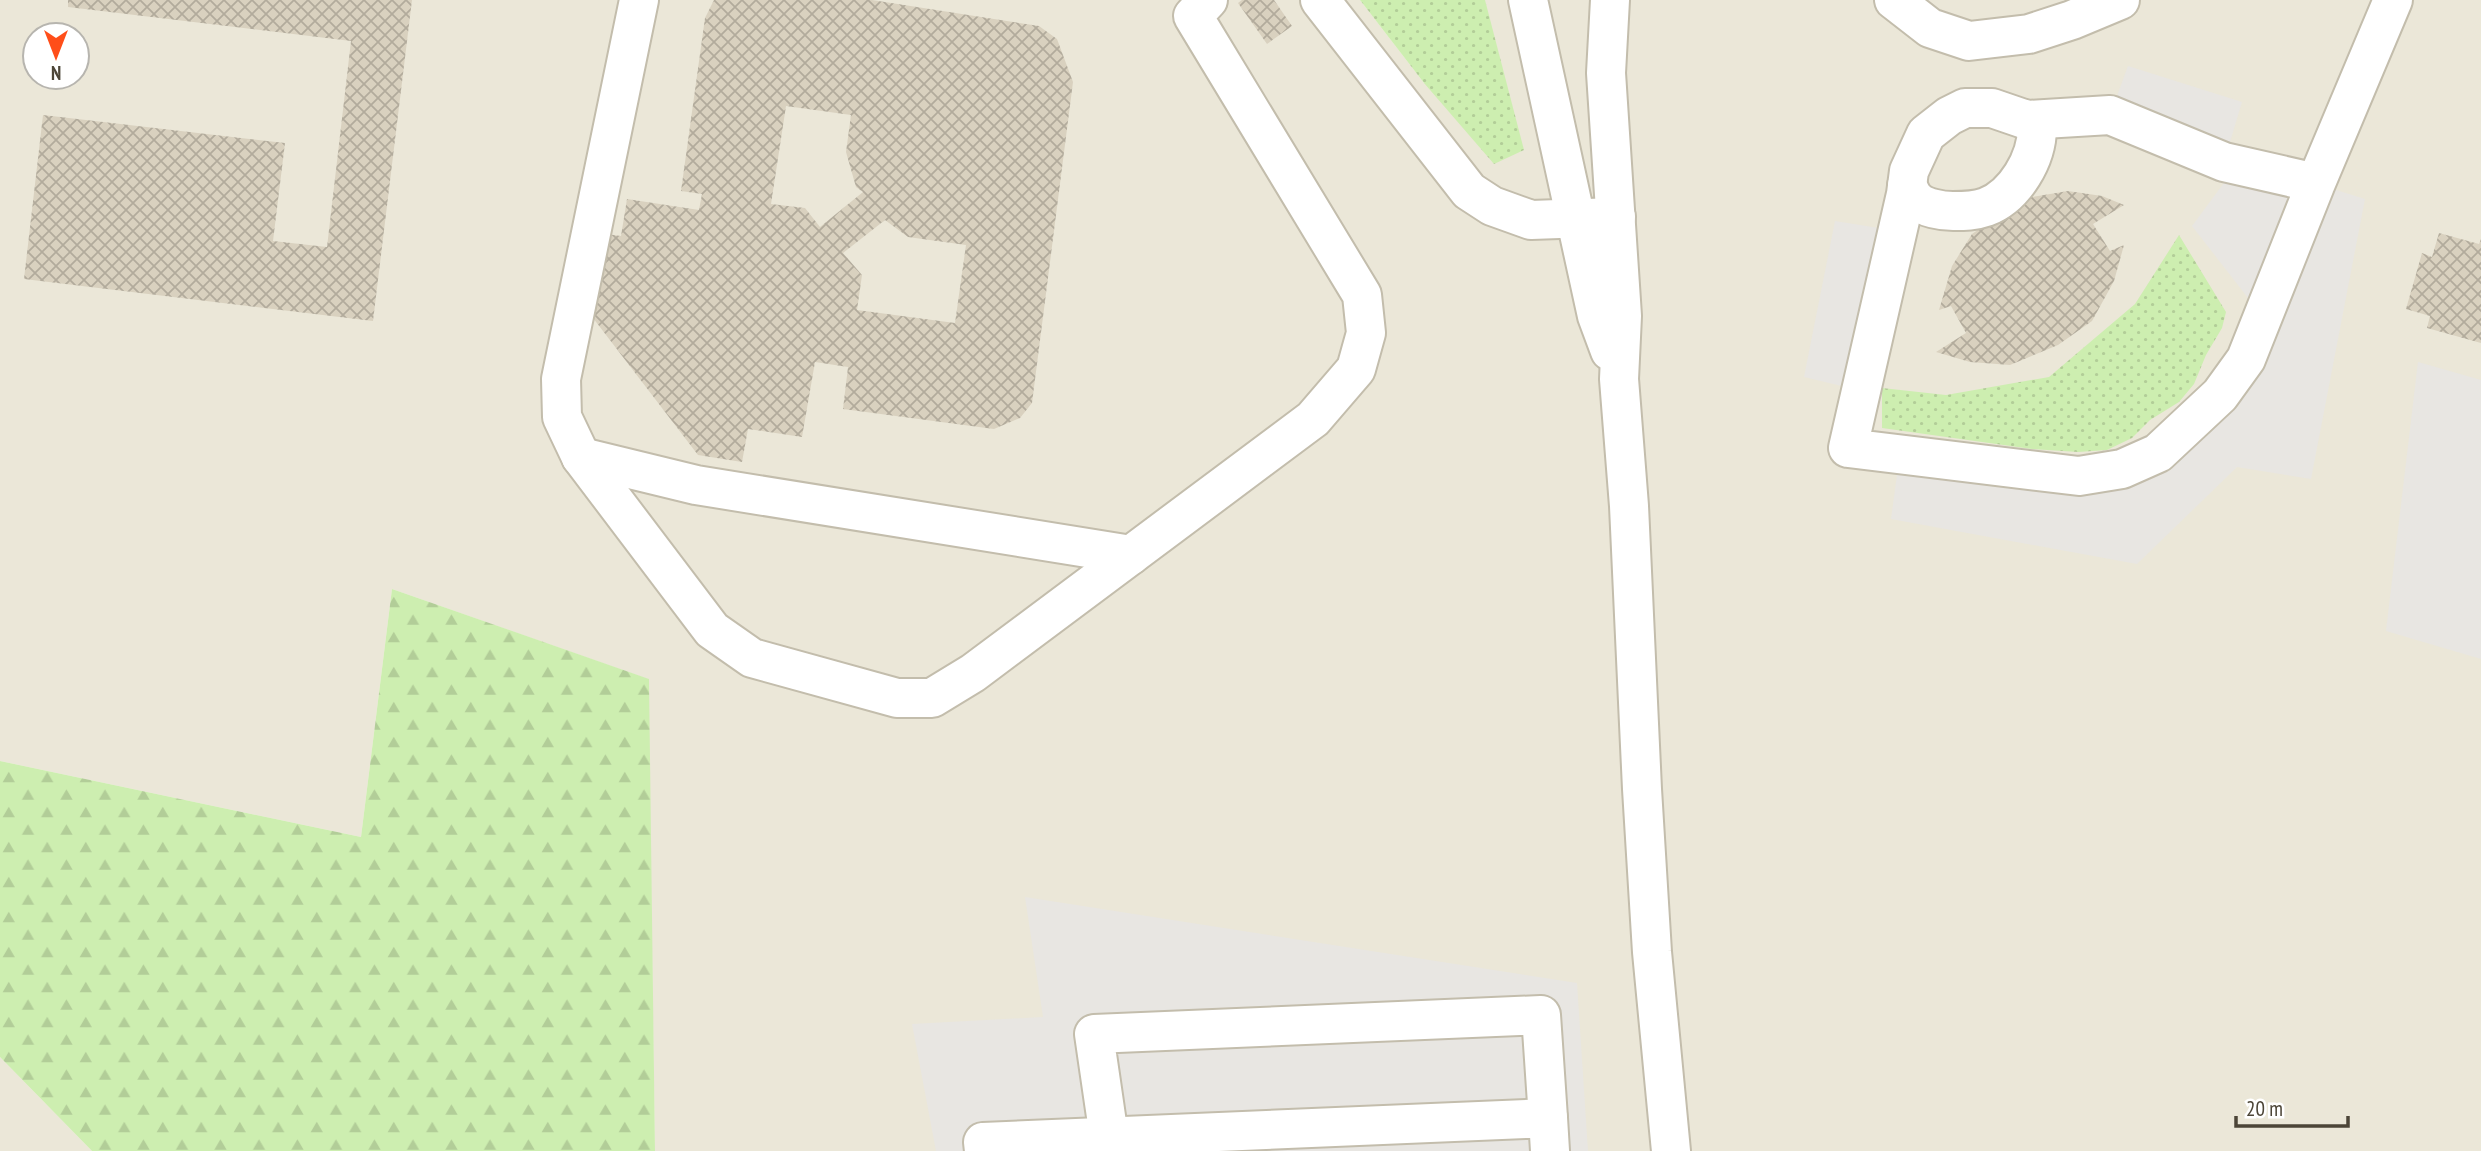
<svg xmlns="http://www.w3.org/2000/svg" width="2481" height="1151" font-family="'PT Sans Narrow',sans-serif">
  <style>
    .residential { fill: #ebe7d8; fill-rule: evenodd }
    .grass { fill: url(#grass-dots) }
    .forest { fill: url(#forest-firs) }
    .parking { fill: #e8e6e2 }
    .building { fill: url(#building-cross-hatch); fill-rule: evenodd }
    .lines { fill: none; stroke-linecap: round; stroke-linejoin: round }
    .minor-casing { stroke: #c3bdac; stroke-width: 42 }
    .minor { stroke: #fff; stroke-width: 38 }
  </style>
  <defs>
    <pattern id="grass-dots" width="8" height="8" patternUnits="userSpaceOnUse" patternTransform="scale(1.75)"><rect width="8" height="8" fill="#cdeeb0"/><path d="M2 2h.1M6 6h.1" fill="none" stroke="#b2cd98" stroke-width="1.8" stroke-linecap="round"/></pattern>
    <pattern id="forest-firs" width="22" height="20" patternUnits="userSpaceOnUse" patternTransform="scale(1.75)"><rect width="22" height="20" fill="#cdeeb0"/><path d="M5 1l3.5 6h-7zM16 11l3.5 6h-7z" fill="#b2cd98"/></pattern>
    <pattern id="building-cross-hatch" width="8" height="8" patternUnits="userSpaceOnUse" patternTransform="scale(1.75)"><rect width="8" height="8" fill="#d9d1bf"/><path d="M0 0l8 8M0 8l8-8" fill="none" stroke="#b2ab9c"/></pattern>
  </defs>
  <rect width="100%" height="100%" fill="#f6f4eb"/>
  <g class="residential">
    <path d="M0,0h1360l64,83 59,-83h998v1151h-1826l-7,-472 -256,-90 -31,248 -361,-76zM35,35h42v42h-42z"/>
    <polygon points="0,1057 92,1151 0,1151"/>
  </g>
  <g class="grass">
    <polygon points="1360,0 1485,0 1524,150 1494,164 1424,83"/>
    <polygon points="2179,235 2226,312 2222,328 2206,355 2194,384 2179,402 2150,420 2132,438 2107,450 2078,452 2032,449 1882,428 1882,388 1946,395 2049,377 2135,304"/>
  </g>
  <polygon class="forest" points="392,589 649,679 655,1151 92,1151 0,1057 0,761 361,837"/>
  <g class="parking">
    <polygon points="2128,66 2242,102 2224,162 2110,115"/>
    <polygon points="2241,160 2365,199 2311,479 2237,467 2137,564 1891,519 1902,438 2098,473 2210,405 2248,298 2192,226"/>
    <polygon points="1835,221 1885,229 1850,388 1804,377"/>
    <polygon points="2418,362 2481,380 2481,659 2386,631"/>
    <polygon points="1025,897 1577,983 1588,1151 936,1151 912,1024 1043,1017"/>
  </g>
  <g class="building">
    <polygon points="68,0 412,0 373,321 24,279 43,115 285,143 273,241 327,247 351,41 68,7"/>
    <path d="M714,0h158l167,26 18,13 16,43 -41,321 -12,15 -26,11 -151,-20 5,-42 -33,-5 -13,75 -54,-8 -6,33 -44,-7 -105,-137 13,-84 15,2 6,-37 72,11 3,-16 -21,-3 24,-173zM786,106l65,9 -5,37 10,35 7,5 -43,35 -15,-19 -34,-4zM885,220l23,17 58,8 -11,78 -98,-13 5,-35 -19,-22z"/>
    <polygon points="1242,0 1274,0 1292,26 1267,44 1238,3"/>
    <polygon points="2068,191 2102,196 2124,205 2093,224 2110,251 2124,245 2114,281 2092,321 2058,345 2010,365 1970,362 1936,352 1966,333 1951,306 1939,310 1952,266 1972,234 1999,215 2032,197"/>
    <polygon points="2439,233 2479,244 2481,239 2481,343 2427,328 2430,316 2406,309 2422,253 2432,257"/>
  </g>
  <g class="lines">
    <g class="minor-casing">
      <g id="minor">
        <polyline points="639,0 561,379 562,417 581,457 712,630 752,658 897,698 932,698 973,673 1313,419 1356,369 1366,333 1362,295 1193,16 1208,0"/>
        <polyline points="1320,0 1469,191 1492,206 1531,220 1616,217"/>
        <polyline points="1528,0 1597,316 1610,351"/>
        <polyline points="1610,0 1606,73 1622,316 1619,379 1629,506 1642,789 1652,952 1671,1151"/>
        <polyline points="1894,0 1930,28 1969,41 2029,34 2072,20 2120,0"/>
        <polyline points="2316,183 2224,162 2110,115 2027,120 1992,108 1965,108 1949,116 1926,134 1909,171 1906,194 1848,448 2079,476 2122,469 2158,453 2220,395 2246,359 2316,183 2393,0"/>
        <path d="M1907,186c3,4 5,11 9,14 8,8 26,11 37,11 11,0 22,0 33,-4 29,-11 51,-48 51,-79l-10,-8"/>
        <polyline points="581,457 696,485 1131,555"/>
        <polyline points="1109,1137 1094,1034 1541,1015 1548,1118"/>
        <polyline points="984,1151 983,1142 1548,1118 1550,1151"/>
      </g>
    </g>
    <use href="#minor" class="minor"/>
  </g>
  <g transform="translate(56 56) rotate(180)"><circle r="33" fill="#ffffff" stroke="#b7b5af" stroke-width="2"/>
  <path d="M0-5L12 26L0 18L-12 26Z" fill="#ff4e19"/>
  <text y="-10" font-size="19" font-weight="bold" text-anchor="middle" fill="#4c4537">N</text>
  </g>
  <path d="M2236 1116v10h112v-10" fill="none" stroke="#4c4537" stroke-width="3.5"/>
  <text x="2246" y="1116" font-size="21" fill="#4c4537" stroke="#ffffff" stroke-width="5" paint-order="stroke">20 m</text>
</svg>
